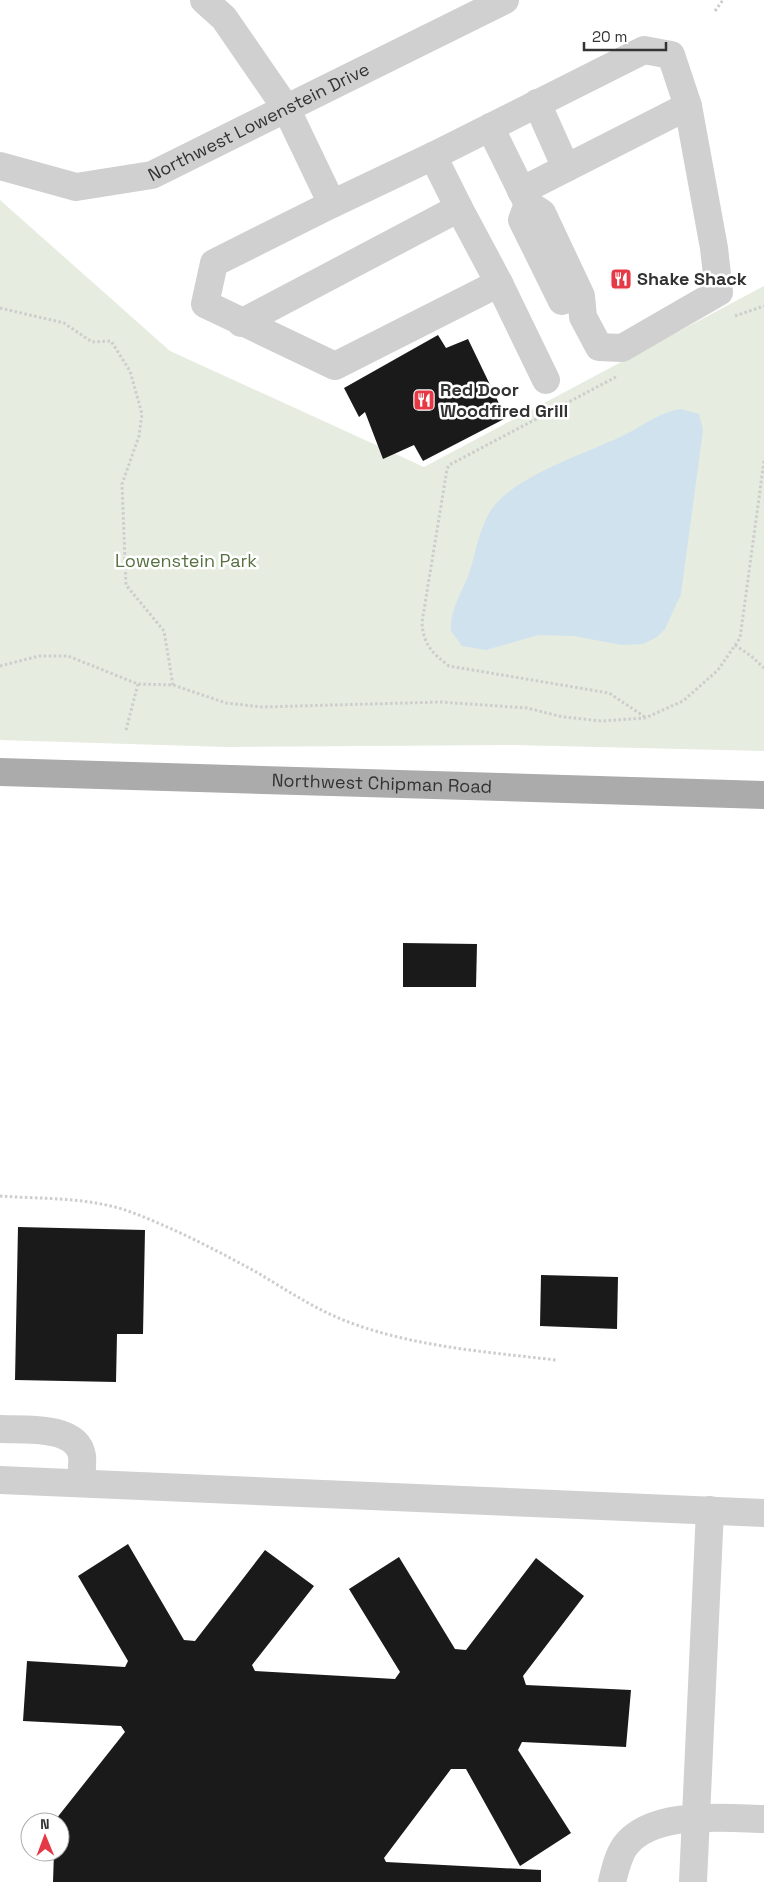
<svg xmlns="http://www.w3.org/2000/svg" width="764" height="1882" font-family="'Space Grotesk',sans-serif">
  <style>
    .green { fill: #e6ecdf }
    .water { fill: #cfe2ee }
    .building { fill: #1a1a1a }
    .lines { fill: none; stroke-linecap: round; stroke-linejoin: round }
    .path { stroke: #cdcdcd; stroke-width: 3; stroke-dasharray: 2.5 2.5; stroke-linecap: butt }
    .minor { stroke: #d0d0d0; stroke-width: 28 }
    .major { stroke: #ababab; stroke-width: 28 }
    .labels { text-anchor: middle; stroke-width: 5; stroke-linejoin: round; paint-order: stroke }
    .street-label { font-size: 18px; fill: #333; stroke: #fff }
    .poi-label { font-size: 18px; font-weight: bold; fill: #333; stroke: #fff; text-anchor: start }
    .park-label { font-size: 18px; fill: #56703f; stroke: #fff }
  </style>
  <rect width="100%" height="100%" fill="#fff"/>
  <polygon class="green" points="0,200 170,351 424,467 764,286 764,751 513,745 227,747 0,740"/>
  <path class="water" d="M681,409l18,5 4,16 -22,164 -16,35 -8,8 -14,7 -21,1 -48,-9 -36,-1 -52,15 -24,-4 -11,-15c-2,-19 11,-39 18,-57 7,-22 10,-45 22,-64 22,-33 93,-56 129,-73 21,-9 38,-25 61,-28z"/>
  <g class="building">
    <polygon points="438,335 446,348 468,339 506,418 423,461 414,445 383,459 365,412 359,417 344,388"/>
    <polygon points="403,943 477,944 476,987 403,987"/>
    <polygon points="18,1227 145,1230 143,1334 117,1334 116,1382 15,1380"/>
    <polygon points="541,1275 618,1277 617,1329 540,1326"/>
    <polygon points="128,1544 184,1640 195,1641 265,1550 314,1586 252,1665 255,1671 395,1679 400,1672 349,1589 399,1557 455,1649 466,1650 536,1558 584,1596 523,1676 526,1685 631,1690 626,1747 522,1742 518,1750 571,1833 520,1866 466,1769 451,1769 384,1858 386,1862 541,1870 541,1882 53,1882 54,1852 60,1852 60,1822 55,1822 56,1819 125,1732 121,1726 23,1721 27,1661 125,1667 128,1661 78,1576"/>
  </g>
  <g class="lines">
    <g class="path">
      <polyline points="715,11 723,0"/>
      <polyline points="0,308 64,323 92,342 111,341 130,371 142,414 139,436 122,484 126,585 164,631 173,685"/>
      <polyline points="735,316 764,306"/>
      <path d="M616,377l-167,88 -2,4 -25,153c1,22 10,31 27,44l160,27 36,24"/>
      <polyline points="735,645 751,656 764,668"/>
      <polyline points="0,666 39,656 68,656 138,684 173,685 226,703 262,707 441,702 527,708 563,717 602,721 645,718 683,701 718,670 740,638 764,461"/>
      <polyline points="126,730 138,684"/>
      <path d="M0,1196c41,3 88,1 128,15 44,16 88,39 130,62 30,18 60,38 93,50 66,24 136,29 205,37"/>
    </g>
    <g class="minor">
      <polyline points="204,0 224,18 286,108 332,204 214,263 205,304 335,366 499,283 459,208 241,323"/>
      <polyline points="537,103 566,168"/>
      <polyline points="433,156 644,50 671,55 688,106 714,248 719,292 622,348 599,347 583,317 581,296 542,213 528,204 490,127"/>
      <path id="s1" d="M0,166l76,21 76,-12 353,-175"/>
      <polyline points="521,191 688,106"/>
      <polyline points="332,204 433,156 459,208"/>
      <polyline points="528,204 522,220 562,301"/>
      <polyline points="499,283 546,380"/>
      <path d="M0,1429c24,1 77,-4 82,27 1,8 -1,19 -1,27"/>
      <polyline points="0,1480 764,1513"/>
      <path d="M612,1882c3,-12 6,-26 13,-36 27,-36 99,-28 139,-27"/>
      <polyline points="693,1882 710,1510"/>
    </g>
    <path class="major" id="s2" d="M0,772l764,23"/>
  </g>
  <defs>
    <g id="restaurant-square" transform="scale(1.125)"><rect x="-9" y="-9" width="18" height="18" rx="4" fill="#e63946" stroke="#fff"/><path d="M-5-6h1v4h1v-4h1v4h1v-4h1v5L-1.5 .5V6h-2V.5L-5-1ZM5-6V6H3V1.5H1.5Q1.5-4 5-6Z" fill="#fff"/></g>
  </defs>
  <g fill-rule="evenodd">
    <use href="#restaurant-square" x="621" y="279"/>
    <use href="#restaurant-square" x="424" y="400"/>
  </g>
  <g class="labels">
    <g class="street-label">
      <text dy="6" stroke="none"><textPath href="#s1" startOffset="275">Northwest Lowenstein Drive</textPath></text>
      <text dy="6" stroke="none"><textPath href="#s2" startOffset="382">Northwest Chipman Road</textPath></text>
    </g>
    <g class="poi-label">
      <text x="637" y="285">Shake Shack</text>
      <text x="440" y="396">Red Door<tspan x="440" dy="21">Woodfired Grill</tspan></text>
    </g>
    <g class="park-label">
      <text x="186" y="567">Lowenstein Park</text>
    </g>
  </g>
  <g transform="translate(45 1837) rotate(359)"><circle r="24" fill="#ffffff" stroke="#adadad"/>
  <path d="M0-4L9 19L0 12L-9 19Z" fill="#e63946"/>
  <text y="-8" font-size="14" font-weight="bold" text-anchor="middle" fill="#333333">N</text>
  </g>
  <path d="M584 42v8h82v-8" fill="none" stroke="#333333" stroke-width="2.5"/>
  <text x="592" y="42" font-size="15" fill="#333333" stroke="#ffffff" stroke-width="4" paint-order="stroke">20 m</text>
</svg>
